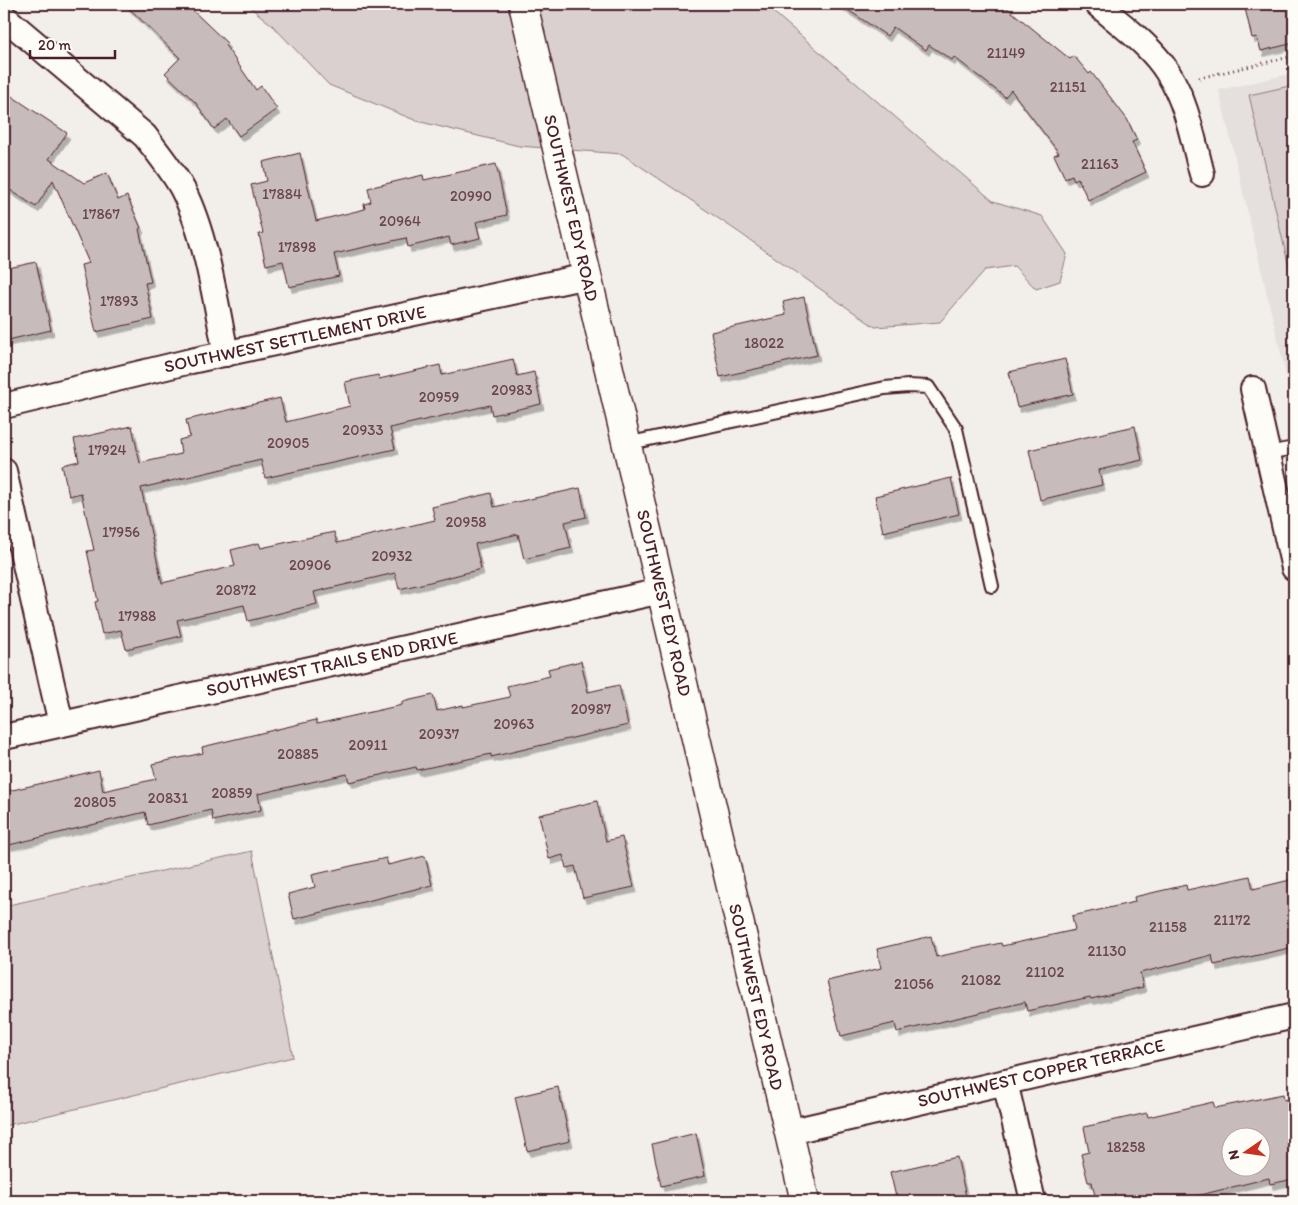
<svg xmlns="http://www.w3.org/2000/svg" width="1298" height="1205" font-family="Itim,sans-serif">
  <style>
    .built { fill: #e5dfdd }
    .green { fill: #d9d0cf; stroke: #92787d }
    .building { fill: #c8bbbb; stroke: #4a1f2b; fill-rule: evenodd; filter: url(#shadow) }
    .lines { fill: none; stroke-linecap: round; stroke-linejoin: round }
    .lane-casing { stroke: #4a1f2b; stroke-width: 16 }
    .street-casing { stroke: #4a1f2b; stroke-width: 28 }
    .secondary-casing { stroke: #4a1f2b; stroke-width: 31 }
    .path { stroke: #4a1f2b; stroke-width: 3; stroke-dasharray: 1 4; stroke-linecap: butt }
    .lane { stroke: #fdfcf7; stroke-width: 12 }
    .street { stroke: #fdfcf7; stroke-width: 24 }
    .secondary { stroke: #fdfcf7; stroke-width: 28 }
    .labels { text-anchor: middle; stroke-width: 5; stroke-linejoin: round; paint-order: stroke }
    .number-label { font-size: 15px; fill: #6a464f }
    .street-label { font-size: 18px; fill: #4a1f2b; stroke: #fdfcf7 }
  </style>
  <defs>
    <filter id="shadow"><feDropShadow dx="3" dy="5.5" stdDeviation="0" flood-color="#0004"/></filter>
  </defs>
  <rect width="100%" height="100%" fill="#f2efeb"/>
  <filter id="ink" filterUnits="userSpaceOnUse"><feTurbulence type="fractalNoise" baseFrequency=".02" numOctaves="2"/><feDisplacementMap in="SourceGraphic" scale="10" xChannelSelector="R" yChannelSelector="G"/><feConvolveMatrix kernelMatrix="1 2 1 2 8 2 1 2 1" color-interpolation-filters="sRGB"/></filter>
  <g filter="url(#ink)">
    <polygon class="built" points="1294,73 1294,409 1219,90"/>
    <g class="green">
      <polygon points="246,4 764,4 993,201 1042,216 1067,254 1060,281 1036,289 1014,266 985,270 940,322 875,327 734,229 622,154 519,146 417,121 329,85 272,25"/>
      <polygon points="1294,85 1294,289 1249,95"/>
      <polygon points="252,851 293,1057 4,1126 4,906"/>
    </g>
    <g class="building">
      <polygon points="125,4 186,4 227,43 225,45 256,90 261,86 277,109 239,136 227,119 214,129 196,103 165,73 180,58"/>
      <polygon points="839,4 1002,4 1070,59 1074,56 1089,74 1091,72 1127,119 1137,140 1132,142 1146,172 1088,200 1078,178 1074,180 1072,175 1065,178 1054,155 1059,153 1011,90 1005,97 954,57 952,60 929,45 926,50 893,27 887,36"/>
      <polygon points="1244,4 1294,4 1294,43 1261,51 1257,37 1252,38"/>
      <polygon points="4,91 67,133 49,159 84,183 107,173 118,200 127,196 141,228 139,229 151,282 145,283 153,319 96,332 81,265 89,263 53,180 36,207 4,186"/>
      <polygon points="300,153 316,221 365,209 364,204 371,202 368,188 423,175 424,180 496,164 507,215 476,222 480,238 451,245 449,237 408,247 406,238 334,254 339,276 289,287 283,261 266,265 259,234 263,233 251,185 267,181 263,162"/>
      <polygon points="36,262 51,330 4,341 4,269"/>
      <polygon points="804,297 817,355 720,377 711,332 786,315 783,302"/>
      <polygon points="513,359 517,376 534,372 541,404 492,415 490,405 390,428 395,449 265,478 261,460 141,488 162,583 235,566 231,550 259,543 261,548 334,532 337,543 435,520 432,507 491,493 494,507 580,488 586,517 565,522 571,548 524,559 518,534 475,544 481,569 430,582 399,589 395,573 314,592 317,604 248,621 244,605 177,620 181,636 126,649 121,630 102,634 95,602 98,601 87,551 94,550 81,493 69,496 62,465 79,461 74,439 132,426 140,463 181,454 179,440 190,437 186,420 280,398 286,422 350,406 345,382 378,375 379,379 440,365 442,375"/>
      <polygon points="1065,359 1073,394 1017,407 1009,372"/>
      <polygon points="1135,426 1142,460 1099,470 1102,485 1040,500 1029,450"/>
      <polygon points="951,478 959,514 883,532 875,496"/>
      <polygon points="581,661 588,692 619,685 628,725 491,757 491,754 417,770 416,767 349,782 347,774 258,794 261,810 213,821 211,810 148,825 145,812 9,845 4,824 4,792 99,770 103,791 156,779 152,764 203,753 202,747 316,720 317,724 402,705 402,702 433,695 437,711 463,705 463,707 510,697 507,686 550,676 548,669"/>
      <polygon points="597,801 606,841 622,837 634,887 583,898 575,866 566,868 563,855 549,859 539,815"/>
      <polygon points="425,856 432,885 294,919 288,894 315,887 312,875 386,858 388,865"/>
      <polygon points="1250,876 1253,889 1294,879 1294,947 1214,965 1212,955 1140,973 1143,987 1091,999 1090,997 1027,1011 1025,1002 897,1032 895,1023 841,1036 827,981 881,968 877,949 931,936 936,957 1001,943 1002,946 1075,930 1072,916 1135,902 1134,897 1186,885 1187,890"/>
      <polygon points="558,1087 570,1141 527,1151 515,1097"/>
      <path d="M1283,1094l1,6 10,-2v81l-24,5 -1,-6 -93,23h-80l-4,-19h-4l-7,-28 8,-2 -5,-25 63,-14 1,4 65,-15 2,6zM1230,1138h30v30h-30z"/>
      <polygon points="696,1133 705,1176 661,1186 652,1144"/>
      <polygon points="957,1157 967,1201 897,1201 890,1172"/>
    </g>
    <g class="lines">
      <g class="lane-casing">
        <g id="lane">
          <polyline points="626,444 885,388 908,386 928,387 956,429 992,586"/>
          <polyline points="1268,453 1294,448"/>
        </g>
      </g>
      <g class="street-casing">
        <g id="street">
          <path d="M1097,4c24,21 54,41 71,69 19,30 25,67 34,101"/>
          <path d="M4,17l141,119c13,17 28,35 38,54 23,45 33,113 43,164"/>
          <polyline points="1253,389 1294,568"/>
          <polyline points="4,406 191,361 587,276"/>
          <polyline points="4,471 61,724"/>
          <polyline points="4,737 661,591"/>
          <polyline points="1005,1082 1033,1201"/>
          <polyline points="788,1132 1294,1016"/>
        </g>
      </g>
      <g class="secondary-casing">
        <polyline id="secondary" points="523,4 805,1201"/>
      </g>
      <polyline class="path" points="1199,78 1294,56"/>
      <use href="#lane" class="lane"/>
      <use href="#street" class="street"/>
      <use href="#secondary" class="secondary"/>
    </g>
  </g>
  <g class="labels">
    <g class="number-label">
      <text x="1006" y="58">21149</text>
      <text x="1068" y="92">21151</text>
      <text x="1100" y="169">21163</text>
      <text x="282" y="199">17884</text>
      <text x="471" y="201">20990</text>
      <text x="101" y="219">17867</text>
      <text x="400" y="226">20964</text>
      <text x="297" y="252">17898</text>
      <text x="119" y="306">17893</text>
      <text x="764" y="348">18022</text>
      <text x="512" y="395">20983</text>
      <text x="439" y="402">20959</text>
      <text x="363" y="435">20933</text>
      <text x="288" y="448">20905</text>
      <text x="107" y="455">17924</text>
      <text x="466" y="527">20958</text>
      <text x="121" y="537">17956</text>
      <text x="392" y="561">20932</text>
      <text x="310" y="570">20906</text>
      <text x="236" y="595">20872</text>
      <text x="137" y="621">17988</text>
      <text x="591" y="714">20987</text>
      <text x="514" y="729">20963</text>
      <text x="439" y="739">20937</text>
      <text x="368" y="750">20911</text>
      <text x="298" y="759">20885</text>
      <text x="232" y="798">20859</text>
      <text x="168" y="803">20831</text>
      <text x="95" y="807">20805</text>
      <text x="1232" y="925">21172</text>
      <text x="1168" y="932">21158</text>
      <text x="1107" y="956">21130</text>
      <text x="1045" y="977">21102</text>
      <text x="981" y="985">21082</text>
      <text x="914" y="989">21056</text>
      <text x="1126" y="1152">18258</text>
    </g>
    <g class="street-label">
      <text transform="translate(571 208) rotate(77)" y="6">SOUTHWEST EDY ROAD</text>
      <text transform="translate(295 339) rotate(-12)" y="6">SOUTHWEST SETTLEMENT DRIVE</text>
      <text transform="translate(664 603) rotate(77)" y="6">SOUTHWEST EDY ROAD</text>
      <text transform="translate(332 664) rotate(-12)" y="6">SOUTHWEST TRAILS END DRIVE</text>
      <text transform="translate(756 997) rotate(77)" y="6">SOUTHWEST EDY ROAD</text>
      <text transform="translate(1041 1073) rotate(-13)" y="6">SOUTHWEST COPPER TERRACE</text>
    </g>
  </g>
  <rect width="1298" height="1205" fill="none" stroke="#fdfcf7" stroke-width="20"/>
  <rect x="10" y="10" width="1278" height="1185" fill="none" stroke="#4a1f2b" stroke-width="2" filter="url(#ink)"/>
  <g transform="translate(1246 1152) rotate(257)"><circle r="24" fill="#fdfcf7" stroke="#b5a4a5"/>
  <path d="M0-4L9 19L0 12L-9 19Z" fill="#c8321e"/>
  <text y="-8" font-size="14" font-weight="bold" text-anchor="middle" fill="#4a1f2b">N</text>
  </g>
  <path d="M30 50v8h85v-8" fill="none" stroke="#4a1f2b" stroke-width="2.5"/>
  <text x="38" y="50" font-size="15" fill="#4a1f2b" stroke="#fdfcf7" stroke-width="4" paint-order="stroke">20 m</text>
</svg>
